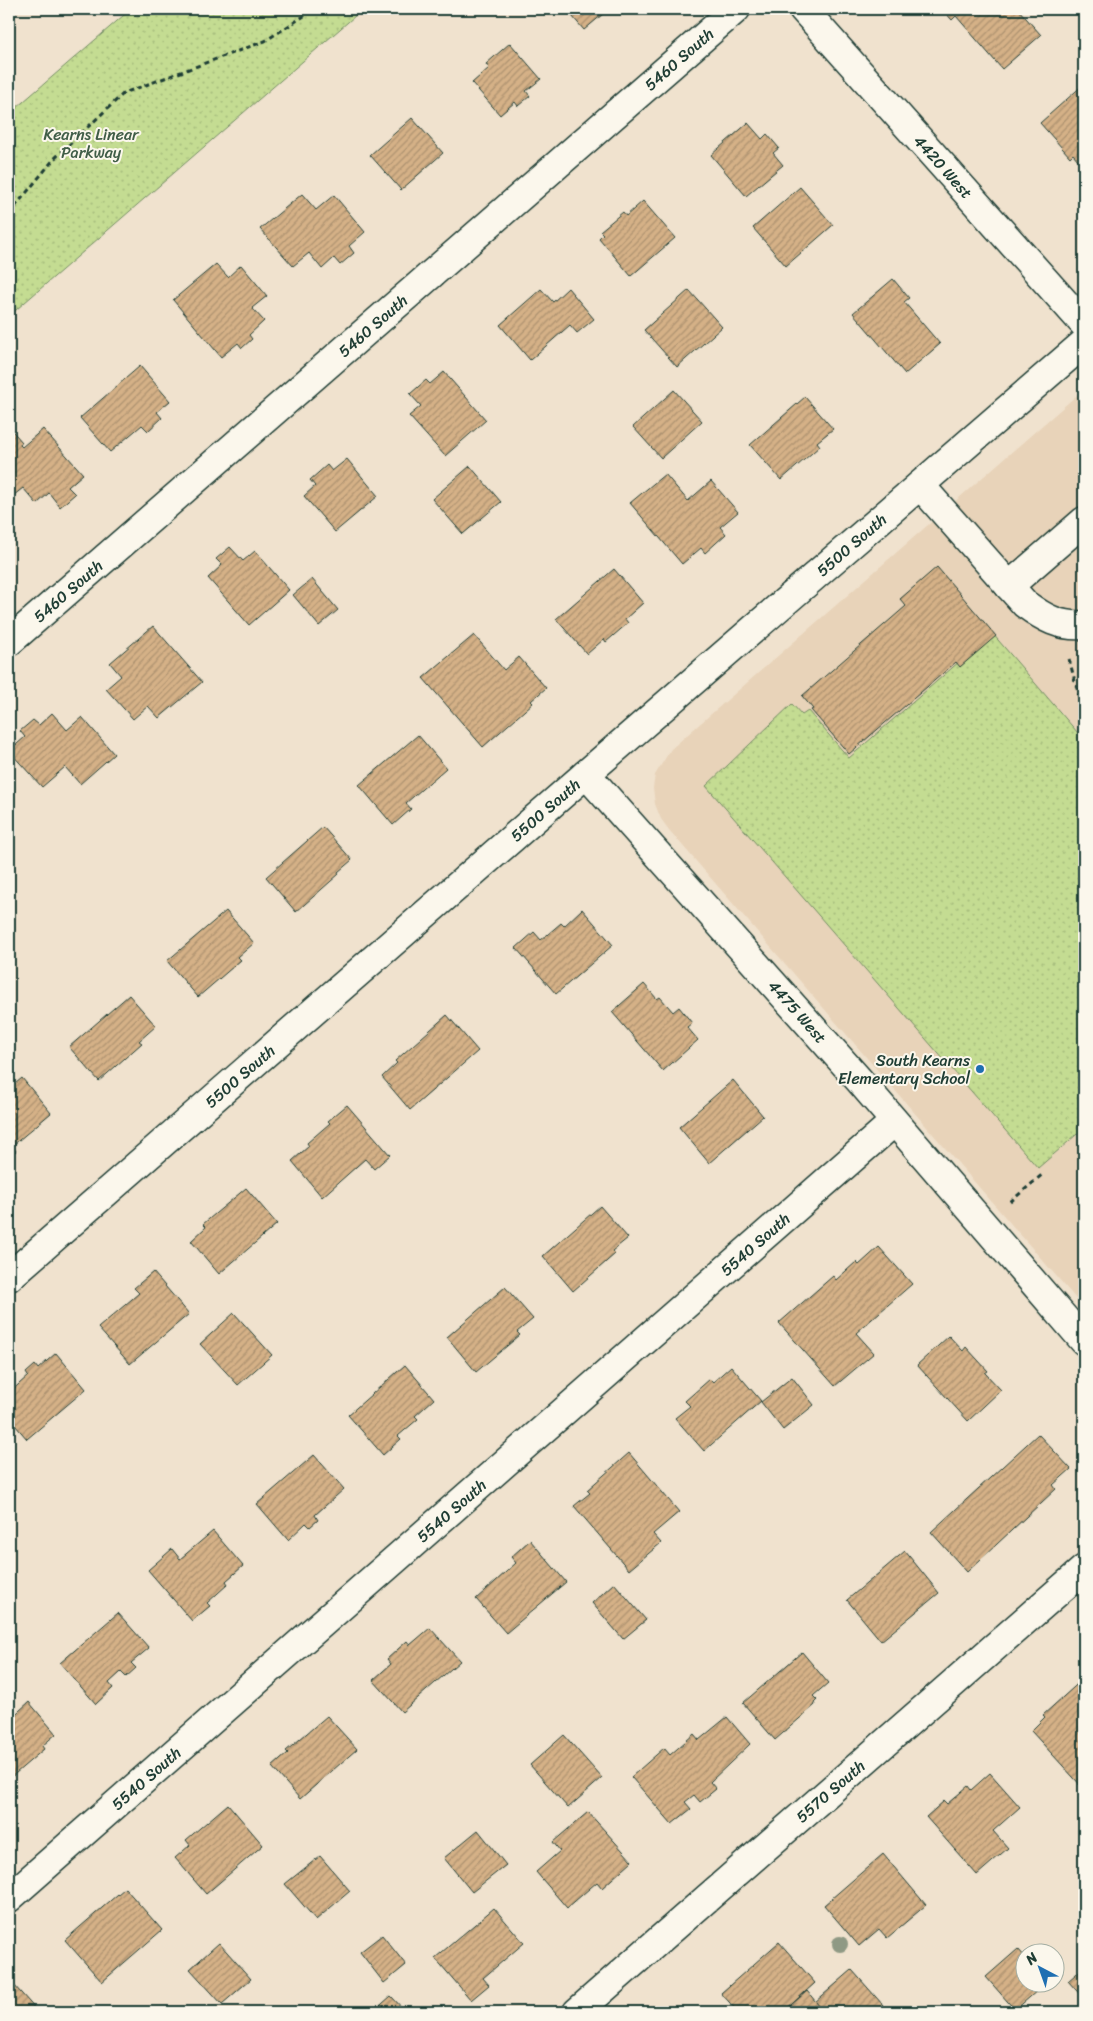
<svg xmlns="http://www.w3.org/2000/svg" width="1093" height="2021" font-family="Sriracha,sans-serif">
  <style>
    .built { fill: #e8d3b9 }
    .park { fill: url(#park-dots); stroke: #728c63 }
    .building { fill: url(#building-hatch); stroke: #1f3d34 }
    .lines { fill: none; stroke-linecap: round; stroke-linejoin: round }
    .minor-casing { stroke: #1f3d34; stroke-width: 31 }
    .path { stroke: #1f3d34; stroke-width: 3; stroke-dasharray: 5 4; stroke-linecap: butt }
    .minor { stroke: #fbf7ec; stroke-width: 28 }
    .tree { fill: #8f9984 }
    .poi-dot { fill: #1f6fb2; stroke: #fbf7ec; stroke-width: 2 }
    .labels { text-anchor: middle; stroke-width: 4; stroke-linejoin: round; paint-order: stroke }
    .street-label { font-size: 16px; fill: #1f3d34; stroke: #fbf7ec }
    .park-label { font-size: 16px; fill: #405d47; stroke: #fbf7ec }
    .poi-label { font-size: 16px; fill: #1f3d34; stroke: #fbf7ec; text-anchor: end }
  </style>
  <defs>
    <pattern id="park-dots" width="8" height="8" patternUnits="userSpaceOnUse" patternTransform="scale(1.25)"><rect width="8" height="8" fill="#c4dc92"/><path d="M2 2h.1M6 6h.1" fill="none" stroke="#a8be7e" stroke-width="1.8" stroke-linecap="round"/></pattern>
    <pattern id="building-hatch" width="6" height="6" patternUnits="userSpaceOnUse" patternTransform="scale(1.25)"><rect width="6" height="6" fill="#d5b187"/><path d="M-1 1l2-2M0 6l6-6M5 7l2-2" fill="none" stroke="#ac916f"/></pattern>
  </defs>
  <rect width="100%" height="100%" fill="#f0e2ce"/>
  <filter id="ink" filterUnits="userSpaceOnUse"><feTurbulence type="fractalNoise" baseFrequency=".02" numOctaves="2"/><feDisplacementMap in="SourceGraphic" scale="10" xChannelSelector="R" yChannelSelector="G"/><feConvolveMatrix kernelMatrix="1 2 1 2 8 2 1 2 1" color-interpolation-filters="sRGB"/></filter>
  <g filter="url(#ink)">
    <polygon class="built" points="1084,389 1084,1308 669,830 661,819 655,804 653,788 655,775 671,749"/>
    <g class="park">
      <polygon points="131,9 363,9 9,316 9,114"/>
      <polygon points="992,633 1084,740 1084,1128 1038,1168 706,786 792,704 802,715 808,711 849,758"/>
    </g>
    <g class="building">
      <polygon points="566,9 609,9 584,30"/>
      <polygon points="942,9 1018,9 1041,35 1002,69 956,16 952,20"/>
      <polygon points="510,43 541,79 526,91 530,96 518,106 515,102 500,115 472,83 489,68 486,64"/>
      <polygon points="1084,84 1084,167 1073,154 1070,157 1040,123"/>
      <polygon points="412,118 443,153 401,190 370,155"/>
      <polygon points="748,123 762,139 767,134 779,148 773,153 783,165 746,196 711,155"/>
      <polygon points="800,187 833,225 786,266 753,228"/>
      <polygon points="302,194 316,210 334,195 365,232 349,246 354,253 340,265 334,258 322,269 309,253 293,266 260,229"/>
      <polygon points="643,201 675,238 631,276 599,238 603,234 600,231 623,212 626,216"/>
      <polygon points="216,264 228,277 241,265 267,296 252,308 264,321 249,335 252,339 242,348 238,343 221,357 173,300"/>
      <polygon points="893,279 909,298 904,302 940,344 905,374 853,313"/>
      <polygon points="568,288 594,319 577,333 570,325 530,360 500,325 541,289 553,302"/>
      <polygon points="689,290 722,327 677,367 644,330"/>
      <polygon points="140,366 170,401 157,412 162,418 148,431 142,425 110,452 80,418"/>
      <polygon points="444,372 486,420 445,456 409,416 421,406 410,394 426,380 430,384"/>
      <polygon points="674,390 702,421 661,458 633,427"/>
      <polygon points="805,397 833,429 817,442 820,446 781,480 750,445"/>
      <polygon points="9,427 22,442 20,445 22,447 43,429 83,474 68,487 75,494 60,507 49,493 37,504 23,488 9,499"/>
      <polygon points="347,459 378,496 335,532 304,496 315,486 310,480 327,465 332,471"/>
      <polygon points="470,466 501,502 463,534 432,499"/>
      <polygon points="665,474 688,501 711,481 738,512 720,527 726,534 705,553 701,548 682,564 630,503"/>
      <polygon points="230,547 243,561 255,551 289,590 249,625 208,578 222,565 216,559"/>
      <polygon points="937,567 996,636 960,667 956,662 849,754 811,710 813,709 802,696 906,606 900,599"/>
      <polygon points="614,569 643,603 625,619 628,623 606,642 604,639 587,654 556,619"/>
      <polygon points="312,579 338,610 319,626 293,595"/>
      <polygon points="153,626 202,682 159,718 148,706 133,719 106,689 121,676 110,663"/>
      <polygon points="474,635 504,670 519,657 546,688 531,701 533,703 483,747 423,678"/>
      <polygon points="52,713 67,730 82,717 114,754 80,784 65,767 42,787 9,751 25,737 20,731 33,720 39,725"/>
      <polygon points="418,735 446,768 406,803 411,809 393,825 359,785"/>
      <polygon points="323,827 352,860 338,872 339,874 296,912 266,877"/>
      <polygon points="582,909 613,945 556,994 516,948 534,932 541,940 561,923 564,926"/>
      <polygon points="226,911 254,943 238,957 241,960 198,997 167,961"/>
      <polygon points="644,984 657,999 660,997 673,1012 679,1007 692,1023 687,1027 698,1040 663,1071 612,1012"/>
      <polygon points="129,995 156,1026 139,1041 142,1043 99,1081 69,1047"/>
      <polygon points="447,1015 478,1051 410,1110 382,1077 397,1063 395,1061"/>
      <polygon points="22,1078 51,1113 12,1146 16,1151 9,1157 9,1089"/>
      <polygon points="733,1080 763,1116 709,1163 679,1127"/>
      <polygon points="347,1105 390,1155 374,1169 365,1159 322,1197 292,1161 309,1146 307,1143 330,1123 328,1121"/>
      <polygon points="246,1188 277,1224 219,1274 191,1241 206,1227 203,1224"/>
      <polygon points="600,1206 628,1238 612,1251 615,1254 573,1291 543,1256"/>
      <polygon points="879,1247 912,1284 856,1333 874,1353 835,1386 779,1323 833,1276 836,1280 856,1262 859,1265"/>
      <polygon points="153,1272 189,1314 130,1364 98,1328 139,1293 134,1288"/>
      <polygon points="505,1287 533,1319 517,1332 520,1335 476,1372 447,1337"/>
      <polygon points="234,1313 272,1355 238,1385 200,1344"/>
      <polygon points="949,1336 963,1351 966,1347 988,1371 985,1373 1001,1390 968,1421 917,1365"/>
      <polygon points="56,1353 86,1389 27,1439 9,1418 9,1393 28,1376 26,1373 35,1365 38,1369"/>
      <polygon points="405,1365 434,1399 415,1416 418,1419 398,1436 401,1439 383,1455 348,1415"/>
      <polygon points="731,1366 761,1401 704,1451 675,1418 690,1406 685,1401 710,1379 713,1382"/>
      <polygon points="792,1377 814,1405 783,1430 761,1402"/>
      <polygon points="1038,1434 1071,1469 1053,1485 1056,1489 967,1572 931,1532"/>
      <polygon points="629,1453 679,1512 653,1534 661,1543 629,1570 574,1506 590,1493 587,1490"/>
      <polygon points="314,1455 344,1489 315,1515 318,1520 310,1527 306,1523 288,1540 257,1504"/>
      <polygon points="213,1531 243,1566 226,1581 228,1584 207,1603 210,1606 192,1621 148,1570 172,1549 180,1559"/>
      <polygon points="530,1540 566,1582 506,1633 476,1599 516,1563 511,1557"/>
      <polygon points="905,1551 939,1593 881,1641 847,1600"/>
      <polygon points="614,1583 646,1620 623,1639 592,1603"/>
      <polygon points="118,1613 149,1648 131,1663 136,1668 126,1677 121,1672 109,1683 113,1688 96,1704 60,1663"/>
      <polygon points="430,1628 460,1661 402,1712 373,1680 391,1664 387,1659 407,1641 410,1645"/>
      <polygon points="802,1652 828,1683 813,1696 817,1700 814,1703 815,1705 775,1740 743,1703"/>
      <polygon points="1084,1678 1084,1789 1031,1731 1045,1717 1043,1715"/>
      <polygon points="29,1702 56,1734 42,1746 44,1749 9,1779 9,1720"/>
      <polygon points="327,1716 357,1749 300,1799 272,1767 288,1753 286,1751"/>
      <polygon points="727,1717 750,1744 710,1782 716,1789 700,1802 694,1795 685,1802 691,1809 672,1824 631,1777 664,1748 670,1755 694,1734 699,1740"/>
      <polygon points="564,1735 602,1778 568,1808 530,1765"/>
      <polygon points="990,1773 1020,1807 993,1831 1008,1848 977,1875 926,1817 944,1801 947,1804 968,1786 971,1790"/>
      <polygon points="228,1804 263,1845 206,1894 175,1858 190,1845 186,1840"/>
      <polygon points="588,1812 632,1861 602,1888 597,1882 567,1908 536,1872 560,1851 553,1842"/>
      <polygon points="478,1830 506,1865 472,1892 444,1858"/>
      <polygon points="883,1854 926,1905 887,1938 879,1929 859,1946 824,1905"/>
      <polygon points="320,1856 350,1891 316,1920 285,1884"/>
      <polygon points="125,1888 162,1930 102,1982 65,1940"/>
      <polygon points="494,1908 524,1943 483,1978 489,1985 471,2000 435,1958"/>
      <polygon points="382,1935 406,1965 384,1983 360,1952"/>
      <polygon points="779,1942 815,1983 783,2012 738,2012 721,1993"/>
      <polygon points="219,1943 251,1979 222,2004 190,1969"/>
      <polygon points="1018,1949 1026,1958 1026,1984 1045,1984 1015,2010 986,1977"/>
      <polygon points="1084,1967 1084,1999 1068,1981"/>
      <polygon points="852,1970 883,2005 875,2012 824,2012 815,2002"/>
      <polygon points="13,1984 38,2012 9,2012 9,1987"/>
      <polygon points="807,1991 820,2007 814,2012 783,2012"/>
      <polygon points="391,1996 406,2012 373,2012"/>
    </g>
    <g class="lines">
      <g class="minor-casing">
        <g id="minor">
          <path id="s1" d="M803,9l281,315"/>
          <path d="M920,485l105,119c19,14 35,23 59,21"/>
          <polyline points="1009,586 1084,521"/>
          <path id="s2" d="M9,642l727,-633"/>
          <path id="s3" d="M586,774l273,306 225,261"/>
          <path id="s4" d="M9,1277l577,-503 498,-431"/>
          <path id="s5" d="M9,1898l885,-776"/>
          <path id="s6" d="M577,2012l507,-443"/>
        </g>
      </g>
      <g class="path">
        <polyline points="9,214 54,159 124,93 265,41 315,9"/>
        <polyline points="1069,659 1083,711"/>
        <polyline points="1010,1202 1043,1174"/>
      </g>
      <use href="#minor" class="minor"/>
    </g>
    <circle class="tree" cx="840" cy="1944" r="8"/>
  </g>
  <circle class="poi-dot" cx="980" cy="1069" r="5"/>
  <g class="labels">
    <g class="street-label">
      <text dy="6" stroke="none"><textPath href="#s2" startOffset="888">5460 South</textPath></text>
      <text dy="6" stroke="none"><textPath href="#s1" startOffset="211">4420 West</textPath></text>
      <text dy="6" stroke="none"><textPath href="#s2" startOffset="482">5460 South</textPath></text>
      <text dy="6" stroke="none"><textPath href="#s4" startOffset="1116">5500 South</textPath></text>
      <text dy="6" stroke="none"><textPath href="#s2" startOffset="78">5460 South</textPath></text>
      <text dy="6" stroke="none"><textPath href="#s4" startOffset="711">5500 South</textPath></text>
      <text dy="6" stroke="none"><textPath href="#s3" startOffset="318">4475 West</textPath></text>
      <text dy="6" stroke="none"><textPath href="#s4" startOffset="306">5500 South</textPath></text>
      <text dy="6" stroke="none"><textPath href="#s5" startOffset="992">5540 South</textPath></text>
      <text dy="6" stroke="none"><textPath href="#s5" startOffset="588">5540 South</textPath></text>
      <text dy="6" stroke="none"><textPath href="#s5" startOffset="182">5540 South</textPath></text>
      <text dy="6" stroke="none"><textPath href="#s6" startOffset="336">5570 South</textPath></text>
    </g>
    <g class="park-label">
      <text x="91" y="140">Kearns Linear<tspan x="91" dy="18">Parkway</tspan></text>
    </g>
    <g class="poi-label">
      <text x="970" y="1066">South Kearns<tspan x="970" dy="18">Elementary School</tspan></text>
    </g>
  </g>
  <rect width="1093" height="2021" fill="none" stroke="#fbf7ec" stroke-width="30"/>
  <rect x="15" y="15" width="1063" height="1991" fill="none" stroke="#1f3d34" stroke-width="2" filter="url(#ink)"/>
  <g transform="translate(1040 1968) rotate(319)"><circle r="24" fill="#fbf7ec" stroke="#a3ada2"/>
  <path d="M0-4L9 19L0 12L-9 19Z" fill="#1f6fb2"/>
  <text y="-8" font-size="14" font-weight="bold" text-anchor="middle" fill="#1f3d34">N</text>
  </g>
</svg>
